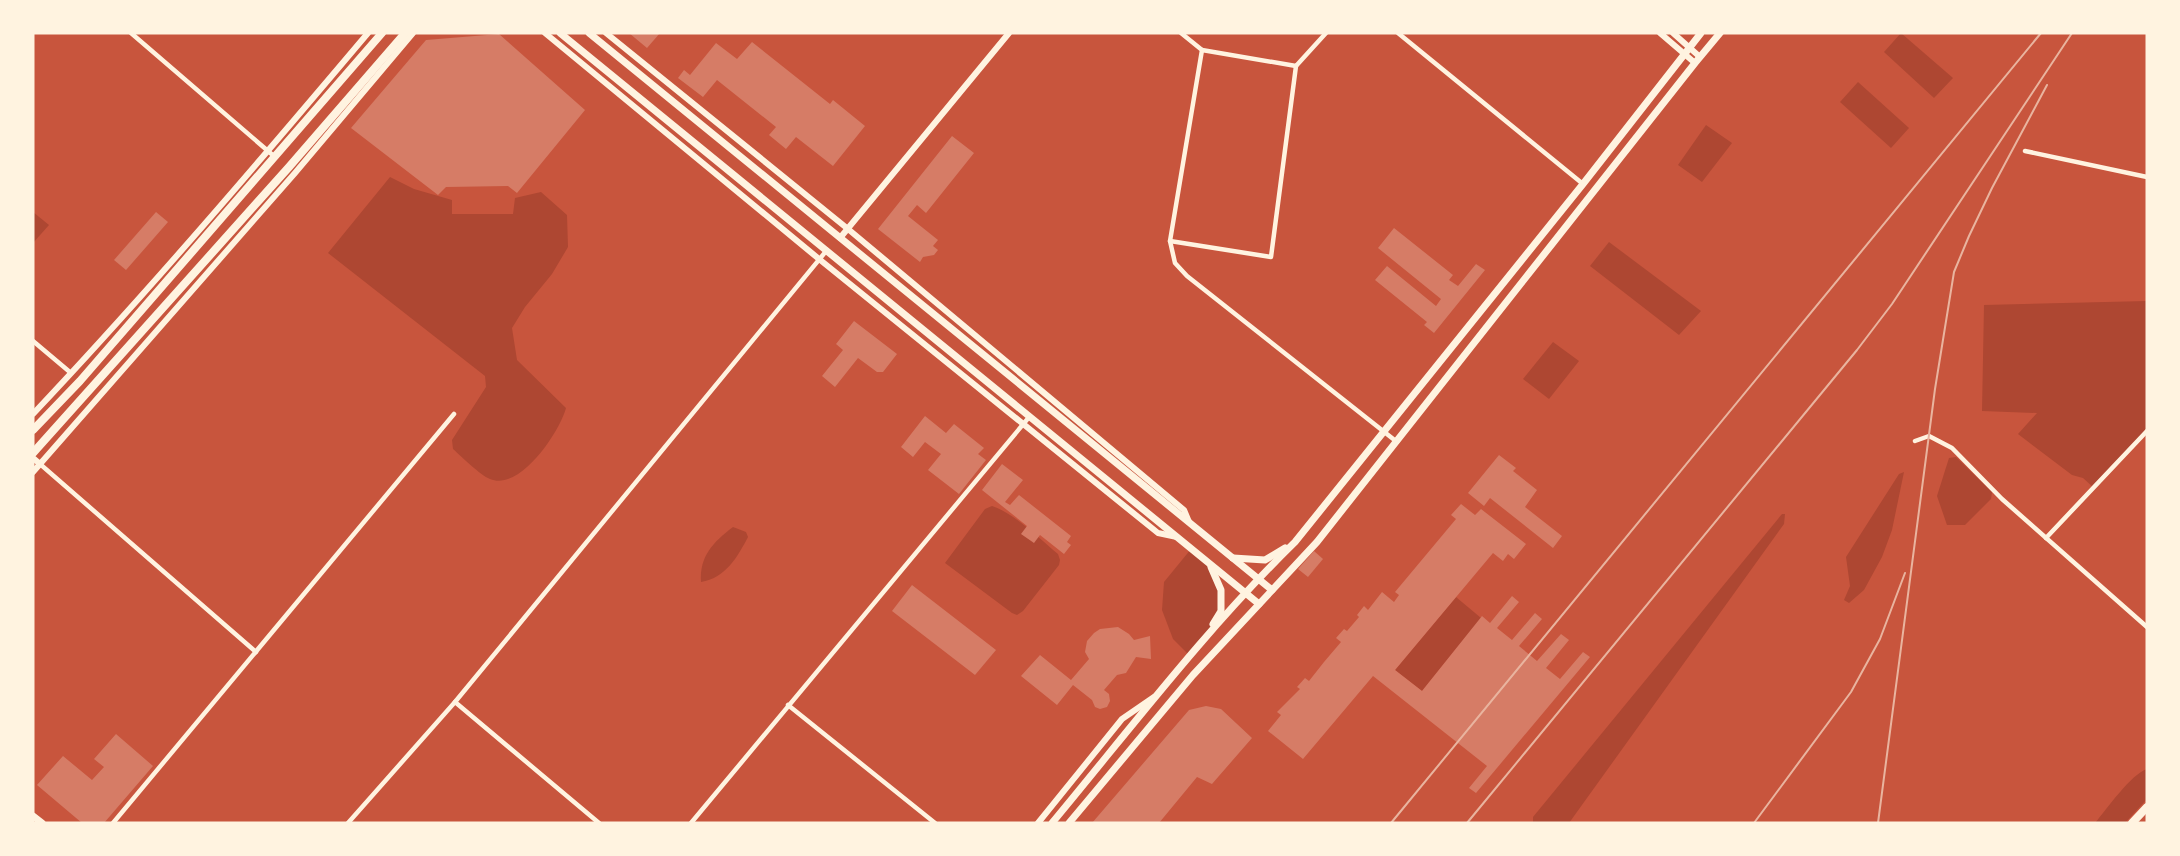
<svg xmlns="http://www.w3.org/2000/svg" width="2180" height="856" font-family="Manrope,sans-serif">
  <style>
    .green { fill: #ae4732 }
    .building { fill: #d67c66 }
    .lines { fill: none; stroke-linecap: round; stroke-linejoin: round }
    .minor { stroke: #fff3e0; stroke-width: 4.5 }
    .tertiary { stroke: #fff3e0; stroke-width: 6 }
    .secondary { stroke: #fff3e0; stroke-width: 7 }
    .primary { stroke: #fff3e0; stroke-width: 8 }
    .rail { stroke: #e9b49f; stroke-width: 2 }
  </style>
  <rect width="100%" height="100%" fill="#c8553d"/>
  <g class="green">
    <polygon points="1901,33 1953,78 1934,98 1884,52"/>
    <polygon points="1858,82 1909,128 1891,148 1840,102"/>
    <polygon points="1706,125 1732,143 1702,182 1678,165"/>
    <path d="M390,177l24,12 38,11v14h61l2,-16 26,-6 26,23 1,32 -16,27 -27,33 -13,21 5,32 49,48c-6,23 -46,84 -76,71 -10,-4 -28,-22 -37,-30l-1,-9 34,-53 -1,-11 -157,-123z"/>
    <polygon points="33,212 49,225 33,243"/>
    <polygon points="1609,242 1701,311 1679,335 1590,266"/>
    <polygon points="2147,301 2147,431 2094,488 2083,478 2072,475 2018,434 2037,413 1982,411 1984,305"/>
    <polygon points="1553,342 1579,361 1549,399 1523,379"/>
    <polygon points="1956,457 1992,492 1991,499 1965,525 1947,525 1937,496 1949,458"/>
    <polygon points="1904,472 1892,530 1882,557 1864,590 1849,603 1844,600 1850,586 1846,557 1899,474"/>
    <path d="M992,506c22,7 48,33 66,48l2,6 -1,5 -36,46 -6,4 -5,-2 -67,-50 40,-54z"/>
    <polygon points="1782,514 1785,514 1784,524 1569,823 1533,823 1533,817"/>
    <path d="M733,527l13,5 2,5c-11,21 -23,41 -47,45 -2,-25 12,-40 32,-55z"/>
    <polygon points="1191,549 1210,565 1221,590 1221,611 1190,656 1173,639 1162,610 1164,582"/>
    <polygon points="1456,597 1481,618 1422,691 1395,670"/>
    <path d="M2147,769v30l-22,24h-30c12,-14 36,-49 52,-54z"/>
  </g>
  <g class="building">
    <polygon points="629,33 660,33 647,48"/>
    <polygon points="499,34 585,110 517,193 508,186 446,187 438,195 351,128 426,40"/>
    <polygon points="752,42 830,104 833,100 865,126 833,166 796,137 786,149 769,135 776,127 717,80 703,97 678,78 684,70 690,75 716,43 737,59"/>
    <polygon points="952,136 974,153 926,213 917,205 908,216 938,240 933,246 938,250 934,255 923,257 920,262 878,229"/>
    <polygon points="156,212 168,222 126,270 114,260"/>
    <polygon points="1394,228 1453,275 1449,280 1458,286 1476,264 1485,270 1434,333 1424,325 1427,322 1375,280 1387,266 1436,306 1441,299 1378,248"/>
    <polygon points="854,321 897,354 883,372 877,372 858,358 835,387 822,376 843,350 836,344"/>
    <polygon points="925,416 946,433 954,424 984,448 978,454 986,460 959,494 928,470 941,454 925,442 913,457 901,447"/>
    <polygon points="1499,455 1516,468 1513,471 1537,490 1525,507 1562,536 1553,548 1490,498 1484,506 1468,493"/>
    <polygon points="1002,464 1023,480 1005,502 1010,505 1019,495 1071,536 1067,542 1071,545 1064,554 1040,535 1034,543 1021,534 1027,526 982,490"/>
    <polygon points="1461,504 1475,515 1481,509 1526,544 1514,559 1508,554 1503,561 1493,553 1395,670 1422,691 1482,616 1490,623 1512,596 1519,602 1497,628 1512,640 1535,613 1542,619 1519,646 1537,661 1561,634 1569,640 1546,668 1560,679 1583,652 1590,657 1476,793 1469,788 1487,766 1373,676 1303,759 1268,731 1281,715 1277,712 1300,689 1297,687 1305,678 1309,681 1324,662 1341,642 1336,638 1344,629 1347,631 1359,617 1357,615 1364,606 1368,610 1382,592 1394,602 1399,595 1395,592 1456,519 1451,515"/>
    <polygon points="1314,551 1323,559 1308,577 1298,569"/>
    <polygon points="912,585 996,650 975,675 892,611"/>
    <polygon points="1118,627 1129,634 1134,640 1150,636 1151,659 1136,657 1126,673 1117,675 1104,690 1109,694 1110,701 1107,707 1100,709 1095,707 1092,700 1073,685 1057,705 1021,676 1040,655 1071,680 1089,659 1085,652 1087,641 1094,633 1100,629"/>
    <polygon points="1206,706 1221,709 1252,738 1212,784 1197,777 1159,823 1092,823 1189,710"/>
    <polygon points="116,734 153,766 104,823 82,823 37,785 63,756 92,780 104,767 94,759"/>
  </g>
  <g class="lines">
    <g class="minor">
      <polyline points="131,33 275,157"/>
      <polyline points="1181,33 1202,50 1170,241 1175,263 1187,276 1397,442"/>
      <polyline points="1398,33 1583,184"/>
      <polyline points="1202,50 1296,66 1326,33"/>
      <polyline points="2025,151 2147,177"/>
      <polyline points="1170,241 1271,257 1296,66"/>
      <polyline points="33,341 71,373"/>
      <polyline points="1915,441 1929,436 1952,448 2002,499 2147,627"/>
      <polyline points="40,464 256,652"/>
      <polyline points="2046,538 2147,431"/>
      <polyline points="455,702 599,823"/>
      <polyline points="788,705 935,823"/>
      <polyline points="113,823 454,414"/>
      <polyline points="348,823 455,702 827,250"/>
      <polyline points="691,823 1030,416"/>
    </g>
    <g class="tertiary">
      <polyline points="545,33 819,259 1158,533 1177,537"/>
      <polyline points="606,33 848,229 1184,510 1189,522"/>
      <polyline points="1660,33 1695,63"/>
      <polyline points="1673,33 1700,57"/>
      <polyline points="840,238 1009,33"/>
      <path d="M33,414c116,-123 226,-252 335,-381"/>
      <polyline points="33,458 40,464"/>
      <polyline points="33,472 295,173 413,33"/>
      <polyline points="1038,823 1122,719 1154,697"/>
    </g>
    <g class="secondary">
      <polyline points="560,33 1259,604"/>
      <polyline points="589,33 1272,590"/>
      <polyline points="1233,558 1265,560 1285,548"/>
      <polyline points="1211,567 1221,590 1221,611 1213,624"/>
      <polyline points="33,816 42,823"/>
      <path d="M1052,823c79,-95 154,-194 243,-281l288,-358 118,-151"/>
      <polyline points="1069,823 1193,675 1317,542 1695,63 1720,33"/>
    </g>
    <g class="primary">
      <polyline points="33,430 80,381 382,33"/>
      <polyline points="33,453 289,167 405,33"/>
      <polyline points="2132,823 2147,807"/>
    </g>
    <g class="rail">
      <polyline points="1391,823 2041,33"/>
      <polyline points="1467,823 1857,350 1892,304 2072,33"/>
      <polyline points="1754,823 1851,692 1880,639 1905,573"/>
      <polyline points="1878,823 1935,389 1954,272 1969,236 1992,188 2047,85"/>
    </g>
  </g>
  <rect width="2180" height="856" fill="none" stroke="#fff3e0" stroke-width="69"/>
</svg>
